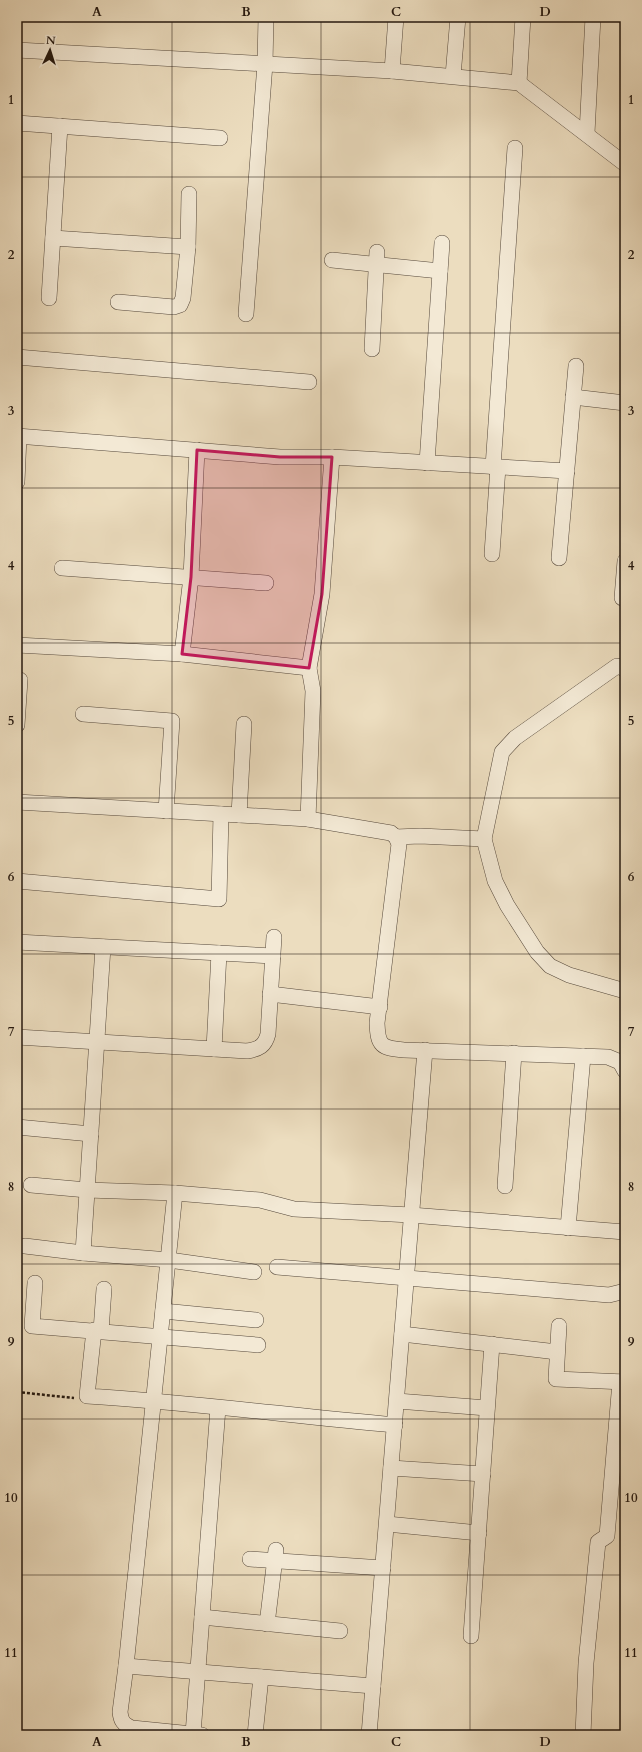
<svg xmlns="http://www.w3.org/2000/svg" width="642" height="1752" font-family="Cardo,serif">
  <style>
    .lines { fill: none; stroke-linecap: round; stroke-linejoin: round }
    .minor-casing { stroke: #55483b; stroke-width: 16 }
    .path { stroke: #23170f; stroke-width: 2.5; stroke-dasharray: 3 2; stroke-linecap: butt }
    .minor { stroke: #f3e9d5; stroke-width: 15 }
    .marked { fill: #c2185b; fill-opacity: 0.2; stroke: #c2185b; stroke-width: 3; stroke-linejoin: round }
    .grid { fill: none; stroke: #23170f; stroke-width: 1; stroke-opacity: 0.55 }
    .neatline { fill: none; stroke: #23170f; stroke-width: 1.5 }
    .grid-label { font-size: 13px; text-anchor: middle; font-weight: bold; fill: #23170f }
  </style>
  <rect width="100%" height="100%" fill="#ecddbf"/>
  <filter id="stains"><feTurbulence type="fractalNoise" baseFrequency=".005" numOctaves="4"/><feColorMatrix values="0 0 0 0 .2 0 0 0 0 .09 0 0 0 0 .02 0 0 0 .5 -.17"/></filter>
  <radialGradient id="worn" r=".72"><stop offset=".6" stop-color="#630" stop-opacity="0"/><stop offset="1" stop-color="#630" stop-opacity=".3"/></radialGradient>
  <g class="lines">
    <g class="minor-casing">
      <g id="minor">
        <polyline points="17,50 392,71 519,83 625,164"/>
        <polyline points="392,71 396,17"/>
        <polyline points="453,76 458,17"/>
        <polyline points="519,83 523,17"/>
        <polyline points="17,123 220,138"/>
        <polyline points="587,133 593,17"/>
        <polyline points="53,238 188,247"/>
        <polyline points="332,260 440,271"/>
        <polyline points="49,298 60,126"/>
        <polyline points="118,302 174,307 180,305 183,298 188,247 189,194"/>
        <polyline points="246,314 265,64 266,17"/>
        <polyline points="372,349 377,252"/>
        <polyline points="17,357 309,382"/>
        <polyline points="573,397 625,403"/>
        <polyline points="17,436 280,457 332,457 567,471"/>
        <polyline points="427,463 442,243"/>
        <polyline points="493,467 515,148"/>
        <polyline points="17,482 19,436"/>
        <polyline points="492,554 498,467"/>
        <polyline points="559,558 576,366"/>
        <polyline points="62,568 266,583"/>
        <polyline points="622,598 625,561"/>
        <polyline points="17,645 182,654 309,668"/>
        <polyline points="182,654 191,577 197,450"/>
        <polyline points="83,714 172,721 166,811"/>
        <polyline points="17,725 20,680"/>
        <path d="M17,802l291,17 83,14 5,4 3,7 -22,179c1,23 4,25 27,27l204,7 12,5 5,9"/>
        <polyline points="239,815 244,724"/>
        <polyline points="308,819 313,691 309,668 322,594 332,457"/>
        <polyline points="396,837 420,836 484,839 495,881 507,905 537,952 550,966 569,975 625,991"/>
        <polyline points="484,839 502,752 515,738 617,666 625,669"/>
        <polyline points="17,881 219,899 221,814"/>
        <polyline points="17,942 273,956"/>
        <polyline points="270,994 380,1007"/>
        <path d="M17,1037l230,14c12,-2 18,-5 21,-17l6,-97"/>
        <polyline points="214,1049 219,953"/>
        <polyline points="17,1127 91,1134"/>
        <polyline points="31,1185 87,1190 175,1193 260,1200 294,1209 411,1215 625,1232"/>
        <polyline points="505,1186 514,1053"/>
        <path d="M175,1193l-49,473 -6,46c1,9 3,12 12,16l70,7"/>
        <polyline points="568,1228 583,1056"/>
        <polyline points="25,1246 83,1253 169,1260 254,1272"/>
        <polyline points="83,1253 103,947"/>
        <polyline points="277,1267 609,1295 625,1291"/>
        <polyline points="35,1283 32,1326 258,1345"/>
        <polyline points="163,1311 256,1320"/>
        <polyline points="559,1326 556,1379 625,1382"/>
        <path d="M94,1330l-7,66c103,6 205,20 308,29"/>
        <polyline points="101,1331 104,1289"/>
        <polyline points="402,1334 557,1352"/>
        <polyline points="397,1401 487,1408"/>
        <polyline points="391,1468 483,1474"/>
        <polyline points="387,1524 479,1533"/>
        <polyline points="250,1559 383,1568"/>
        <polyline points="202,1617 340,1631"/>
        <polyline points="267,1624 276,1550"/>
        <polyline points="471,1636 492,1344"/>
        <polyline points="126,1666 373,1686"/>
        <polyline points="193,1734 218,1408"/>
        <polyline points="255,1735 261,1677"/>
        <polyline points="369,1735 425,1050"/>
        <polyline points="583,1735 586,1663 598,1542 607,1536 620,1382"/>
      </g>
    </g>
    <polyline class="path" points="17,1392 74,1398"/>
    <use href="#minor" class="minor"/>
  </g>
  <path class="marked" d="M197,450l83,7h52l-10,137 -13,74 -127,-14 9,-77z"/>
  <path class="grid" d="M172,17v1718M321,17v1718M470,17v1718M17,177h608M17,333h608M17,488h608M17,643h608M17,798h608M17,954h608M17,1109h608M17,1264h608M17,1419h608M17,1575h608"/>
  <rect width="642" height="1752" fill="none" stroke="#ecddbf" stroke-width="44"/>
  <g transform="translate(50 50) rotate(4)" stroke="#f3e9d5" stroke-width="3" paint-order="stroke">
  <path d="M0-3L7 15L0 10L-7 15Z" fill="#23170f"/>
  <text y="-6" font-size="11" font-weight="bold" text-anchor="middle" fill="#23170f">N</text>
  </g>
  <rect x="22" y="22" width="598" height="1708" class="neatline"/>
  <g class="grid-label">
    <text x="97" y="16">A</text>
    <text x="246" y="16">B</text>
    <text x="396" y="16">C</text>
    <text x="545" y="16">D</text>
    <text x="11" y="104">1</text>
    <text x="631" y="104">1</text>
    <text x="11" y="259">2</text>
    <text x="631" y="259">2</text>
    <text x="11" y="415">3</text>
    <text x="631" y="415">3</text>
    <text x="11" y="570">4</text>
    <text x="631" y="570">4</text>
    <text x="11" y="725">5</text>
    <text x="631" y="725">5</text>
    <text x="11" y="881">6</text>
    <text x="631" y="881">6</text>
    <text x="11" y="1036">7</text>
    <text x="631" y="1036">7</text>
    <text x="11" y="1191">8</text>
    <text x="631" y="1191">8</text>
    <text x="11" y="1346">9</text>
    <text x="631" y="1346">9</text>
    <text x="11" y="1502">10</text>
    <text x="631" y="1502">10</text>
    <text x="11" y="1657">11</text>
    <text x="631" y="1657">11</text>
    <text x="97" y="1746">A</text>
    <text x="246" y="1746">B</text>
    <text x="396" y="1746">C</text>
    <text x="545" y="1746">D</text>
  </g>
  <rect width="100%" height="100%" filter="url(#stains)"/>
  <rect width="100%" height="100%" fill="url(#worn)"/>
</svg>
